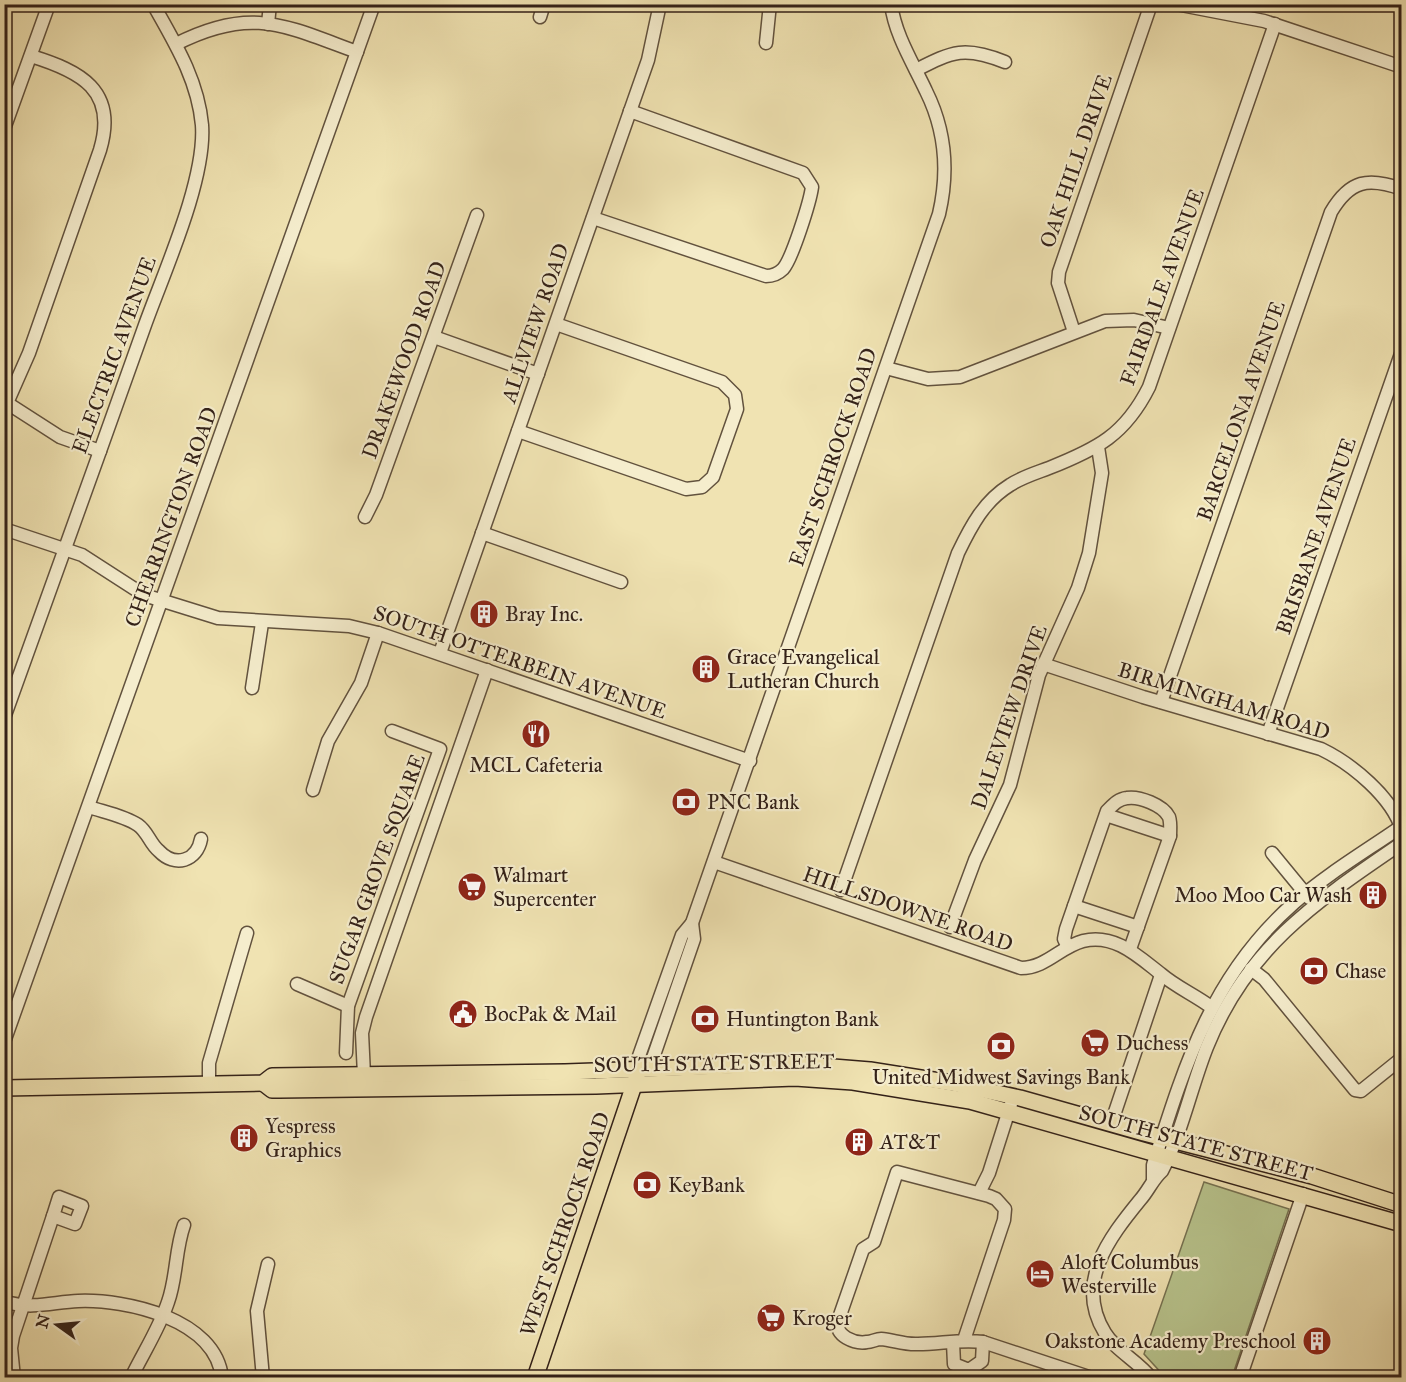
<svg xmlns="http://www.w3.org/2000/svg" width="1406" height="1382" font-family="'IM FELL Great Primer',serif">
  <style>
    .green { fill: #b8c48d; stroke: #767252; stroke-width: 1.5 }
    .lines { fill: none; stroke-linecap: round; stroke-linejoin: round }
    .minor-casing { stroke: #62523e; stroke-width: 15 }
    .major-casing { stroke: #332118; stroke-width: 18 }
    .minor { stroke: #f5edcd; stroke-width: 12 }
    .major { stroke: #f0e3b2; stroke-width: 15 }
    .labels { text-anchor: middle; stroke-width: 4.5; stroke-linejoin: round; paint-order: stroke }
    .street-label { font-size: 21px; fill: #332118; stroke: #f5edcd }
    .poi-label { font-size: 21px; fill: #332118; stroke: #f5edcd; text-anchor: start }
  </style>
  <rect width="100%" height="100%" fill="#f0e3b2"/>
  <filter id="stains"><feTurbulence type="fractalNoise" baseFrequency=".00333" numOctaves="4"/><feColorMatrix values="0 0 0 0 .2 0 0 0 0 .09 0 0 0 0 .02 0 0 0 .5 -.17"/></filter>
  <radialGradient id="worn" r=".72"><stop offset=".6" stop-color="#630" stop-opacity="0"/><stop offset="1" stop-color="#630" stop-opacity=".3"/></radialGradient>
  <polygon class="green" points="1204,1182 1289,1209 1232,1377 1165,1377 1144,1354"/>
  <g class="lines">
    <g class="minor-casing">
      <g id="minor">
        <polyline points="1176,4 1264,21 1402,67"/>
        <polyline points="540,17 544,4"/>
        <polyline points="268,24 270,4"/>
        <polyline points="766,43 770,4"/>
        <path d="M176,44c75,-38 107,-19 181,8"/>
        <path d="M916,70c37,-19 49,-24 89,-8"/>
        <polyline points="4,129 49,4"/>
        <path d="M593,218l173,58c6,0 12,-2 17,-7 9,-10 27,-67 29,-82l-9,-14 -173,-62"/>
        <polyline points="1074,332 1058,283 1059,272 1151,4"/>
        <polyline points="434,337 538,374"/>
        <polyline points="886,368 928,379 960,377 1105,321 1134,320 1169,328"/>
        <polyline points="4,401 60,437 100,451"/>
        <path d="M7,403l22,-50 71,-203c18,-60 -20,-79 -69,-94"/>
        <polyline points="518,431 686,489 702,487 713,477 737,409 735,395 722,382 556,324"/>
        <polyline points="365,517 376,495 477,215"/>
        <polyline points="4,529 82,555 144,595 218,618 349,626 378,633 750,761"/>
        <polyline points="482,533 621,582"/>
        <polyline points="440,653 648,60 660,4"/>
        <path d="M1043,664l100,33 178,52c31,15 71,48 81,81"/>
        <polyline points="252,688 262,623"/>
        <path d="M1161,702l170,-490c19,-32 37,-35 71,-23"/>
        <path d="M4,718c48,-131 94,-262 141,-393 19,-53 61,-145 57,-200 -4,-45 -27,-82 -49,-121"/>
        <polyline points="1268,734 1402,351"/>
        <polyline points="313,790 328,741 361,683 378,633"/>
        <path d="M89,807c15,5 36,9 49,18 10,7 12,19 21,26 16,17 38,10 42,-12"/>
        <polyline points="1106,815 1170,836"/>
        <polyline points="1272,853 1309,898"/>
        <path d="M714,862l307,106c25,0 39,-21 62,-27 32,-8 56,16 78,33 15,13 34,21 50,33"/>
        <path d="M841,890l117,-337c13,-27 26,-52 52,-68 12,-8 26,-12 39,-17 48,-19 76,-33 100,-81l126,-363"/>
        <polyline points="1074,906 1138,927"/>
        <polyline points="950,927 975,860 1010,785 1039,675 1078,588 1089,553 1102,473 1098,447"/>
        <path d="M1068,947l-4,-8 2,-10 41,-118c6,-6 11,-12 20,-13 12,-2 36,7 42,19 2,6 1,13 1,19l-40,113"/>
        <polyline points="1251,969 1264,979 1355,1090 1361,1091 1402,1058"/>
        <polyline points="297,984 348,1006"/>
        <polyline points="4,1042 374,4"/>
        <polyline points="346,1053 348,1006 440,749 392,731"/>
        <path d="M639,1070v-14l43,-121 10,-12 247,-709c10,-43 7,-83 -13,-123 -13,-28 -31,-56 -35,-87"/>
        <polyline points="639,1070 653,1058 694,939 692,923"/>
        <polyline points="364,1075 362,1033 366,1017 487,670"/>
        <polyline points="209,1085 209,1063 247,933"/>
        <polyline points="1111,1124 1161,975"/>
        <path d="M1153,1179v-14c32,-101 59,-190 141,-262 33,-29 72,-52 108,-77"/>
        <polyline points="979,1193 989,1173 1011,1104"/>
        <polygon points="59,1197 82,1206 75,1224 53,1216"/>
        <path d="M10,1303c23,6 45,-1 68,-2 48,-2 138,18 144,77"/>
        <path d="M964,1340l40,-120 1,-11 -9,-10 -7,-3 -92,-24 -23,70 -11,7 -25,72c-4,15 17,23 29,21 5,0 9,-3 14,-3 12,1 24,6 37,5 22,0 43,-5 65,-2l109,36"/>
        <polyline points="953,1343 954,1364 969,1370 982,1361 983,1342"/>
        <polyline points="14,1378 11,1348 13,1336 53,1216"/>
        <path d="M131,1378c12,-25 28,-49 37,-76 9,-25 7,-52 16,-77"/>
        <polyline points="263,1378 257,1311 268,1264"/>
        <path d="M1151,1378c-13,-17 -35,-27 -46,-45 -31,-50 4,-95 35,-133 9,-10 12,-20 22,-29 20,-38 29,-84 45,-124 40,-100 110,-146 195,-204"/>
        <polyline points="1240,1378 1303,1194"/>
      </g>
    </g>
    <g class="major-casing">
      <g id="major">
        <polyline points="263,1083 272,1090 279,1090 596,1086 795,1078 853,1082 970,1101 1402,1224"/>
        <polyline points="4,1088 263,1083 272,1076 565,1072 796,1064 870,1070 952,1083 1020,1098 1144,1133 1312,1176 1402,1205"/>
        <polyline points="535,1378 637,1076"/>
      </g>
    </g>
    <use href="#minor" class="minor"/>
    <use href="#major" class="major"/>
  </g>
  <defs>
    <g id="building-disc" transform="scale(1.5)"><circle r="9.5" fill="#8f2418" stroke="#f5edcd"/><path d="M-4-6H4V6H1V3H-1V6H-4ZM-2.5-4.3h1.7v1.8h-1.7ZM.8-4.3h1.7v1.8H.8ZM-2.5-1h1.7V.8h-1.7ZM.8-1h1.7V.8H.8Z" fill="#fff"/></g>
    <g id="restaurant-disc" transform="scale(1.5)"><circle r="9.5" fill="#8f2418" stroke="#f5edcd"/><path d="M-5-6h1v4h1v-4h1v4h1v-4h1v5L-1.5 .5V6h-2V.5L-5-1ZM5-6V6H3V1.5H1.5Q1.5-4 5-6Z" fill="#fff"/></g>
    <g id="bank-disc" transform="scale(1.5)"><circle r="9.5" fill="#8f2418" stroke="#f5edcd"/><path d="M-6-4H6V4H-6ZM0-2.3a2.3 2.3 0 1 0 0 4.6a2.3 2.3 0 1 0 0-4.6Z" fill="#fff"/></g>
    <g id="supermarket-disc" transform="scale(1.5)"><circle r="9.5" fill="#8f2418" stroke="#f5edcd"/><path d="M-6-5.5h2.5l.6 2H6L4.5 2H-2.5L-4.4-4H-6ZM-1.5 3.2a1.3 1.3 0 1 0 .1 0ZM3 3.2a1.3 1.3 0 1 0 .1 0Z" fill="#fff"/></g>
    <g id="civic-disc" transform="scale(1.5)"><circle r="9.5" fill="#8f2418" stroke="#f5edcd"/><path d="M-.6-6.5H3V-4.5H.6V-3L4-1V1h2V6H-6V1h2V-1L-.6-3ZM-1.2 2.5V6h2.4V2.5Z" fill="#fff"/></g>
    <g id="hotel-disc" transform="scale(1.5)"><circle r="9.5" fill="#8f2418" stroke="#f5edcd"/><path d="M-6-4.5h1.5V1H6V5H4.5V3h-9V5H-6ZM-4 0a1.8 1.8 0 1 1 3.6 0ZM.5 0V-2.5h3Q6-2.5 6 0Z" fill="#fff"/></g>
  </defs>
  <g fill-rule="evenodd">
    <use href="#building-disc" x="484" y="614"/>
    <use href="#building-disc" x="706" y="669"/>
    <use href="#restaurant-disc" x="536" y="734"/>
    <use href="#bank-disc" x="686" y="802"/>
    <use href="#supermarket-disc" x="472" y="887"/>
    <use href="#building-disc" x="1373" y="895"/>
    <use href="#bank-disc" x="1314" y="971"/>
    <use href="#civic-disc" x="463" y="1014"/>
    <use href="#bank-disc" x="705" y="1019"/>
    <use href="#supermarket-disc" x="1095" y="1043"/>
    <use href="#bank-disc" x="1001" y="1046"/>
    <use href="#building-disc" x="244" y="1138"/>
    <use href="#building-disc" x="859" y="1142"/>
    <use href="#bank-disc" x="647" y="1185"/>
    <use href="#hotel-disc" x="1040" y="1274"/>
    <use href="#supermarket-disc" x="771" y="1318"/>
    <use href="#building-disc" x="1317" y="1341"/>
  </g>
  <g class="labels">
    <g class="street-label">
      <text transform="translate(1076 161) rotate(-71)" y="7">OAK HILL DRIVE</text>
      <text transform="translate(1162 287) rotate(-70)" y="7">FAIRDALE AVENUE</text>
      <text transform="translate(535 323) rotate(-71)" y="7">ALLVIEW ROAD</text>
      <text transform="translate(114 355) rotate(-70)" y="7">ELECTRIC AVENUE</text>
      <text transform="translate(404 360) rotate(-70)" y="7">DRAKEWOOD ROAD</text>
      <text transform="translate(1241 411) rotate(-71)" y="7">BARCELONA AVENUE</text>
      <text transform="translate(833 457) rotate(-71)" y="7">EAST SCHROCK ROAD</text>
      <text transform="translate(171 517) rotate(-70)" y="7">CHERRINGTON ROAD</text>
      <text transform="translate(1316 536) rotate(-71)" y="7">BRISBANE AVENUE</text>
      <text transform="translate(520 662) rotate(19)" y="7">SOUTH OTTERBEIN AVENUE</text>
      <text transform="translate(1224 701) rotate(17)" y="7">BIRMINGHAM ROAD</text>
      <text transform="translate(1009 717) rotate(-71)" y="7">DALEVIEW DRIVE</text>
      <text transform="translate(377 869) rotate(-70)" y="7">SUGAR GROVE SQUARE</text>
      <text transform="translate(908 909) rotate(19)" y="7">HILLSDOWNE ROAD</text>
      <text transform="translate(714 1063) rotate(-1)" y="7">SOUTH STATE STREET</text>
      <text transform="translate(1196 1143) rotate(15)" y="7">SOUTH STATE STREET</text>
      <text transform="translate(565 1224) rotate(-71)" y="7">WEST SCHROCK ROAD</text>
    </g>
    <g class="poi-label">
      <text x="505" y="621">Bray Inc.</text>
      <text x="727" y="664">Grace Evangelical<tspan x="727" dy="24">Lutheran Church</tspan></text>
      <text x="536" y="772" text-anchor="middle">MCL Cafeteria</text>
      <text x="707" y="809">PNC Bank</text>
      <text x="493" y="882">Walmart<tspan x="493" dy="24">Supercenter</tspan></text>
      <text x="1352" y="902" text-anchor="end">Moo Moo Car Wash</text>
      <text x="1335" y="978">Chase</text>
      <text x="484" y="1021">BocPak &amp; Mail</text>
      <text x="726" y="1026">Huntington Bank</text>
      <text x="1116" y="1050">Duchess</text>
      <text x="1001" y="1084" text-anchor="middle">United Midwest Savings Bank</text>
      <text x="265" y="1133">Yespress<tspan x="265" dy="24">Graphics</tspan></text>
      <text x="880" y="1149">AT&amp;T</text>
      <text x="668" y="1192">KeyBank</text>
      <text x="1061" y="1269">Aloft Columbus<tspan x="1061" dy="24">Westerville</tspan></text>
      <text x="792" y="1325">Kroger</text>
      <text x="1296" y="1348" text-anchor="end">Oakstone Academy Preschool</text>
    </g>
  </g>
  <rect width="1406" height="1382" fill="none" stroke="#f0e3b2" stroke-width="24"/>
  <rect x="6" y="6" width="1394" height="1370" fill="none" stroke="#332118" stroke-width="3"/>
  <rect x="12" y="12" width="1382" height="1358" fill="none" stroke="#332118" stroke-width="1.5"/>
  <g transform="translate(57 1325) rotate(285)" stroke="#f5edcd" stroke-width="4.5" paint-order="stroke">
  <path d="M0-4.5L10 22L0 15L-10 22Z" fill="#332118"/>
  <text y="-9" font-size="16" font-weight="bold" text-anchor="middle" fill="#332118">N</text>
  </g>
  <rect width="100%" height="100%" filter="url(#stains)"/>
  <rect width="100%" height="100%" fill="url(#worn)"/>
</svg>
